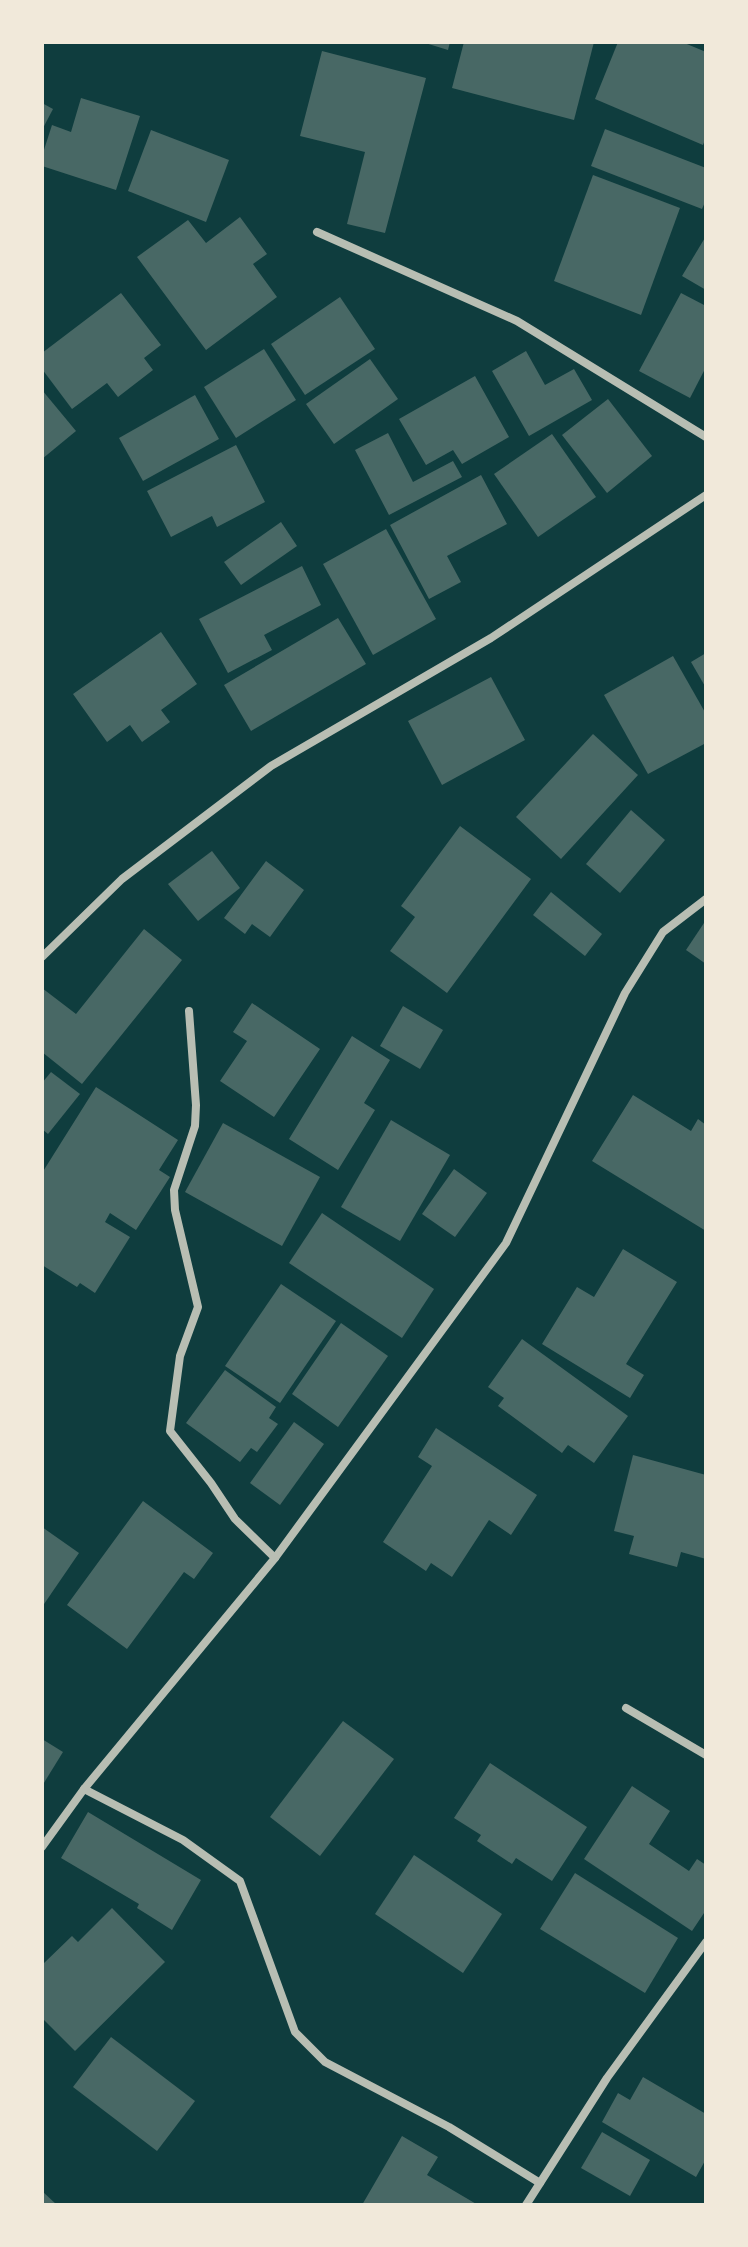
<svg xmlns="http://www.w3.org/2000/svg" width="748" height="2247" font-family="'Sofia Sans Condensed',sans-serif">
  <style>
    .building { fill: #486865 }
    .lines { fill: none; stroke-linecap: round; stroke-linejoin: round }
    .minor { stroke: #b8beb3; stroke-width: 8 }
  </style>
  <rect width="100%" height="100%" fill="#0f3d3e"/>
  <g class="building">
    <polygon points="422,42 450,42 448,50"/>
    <polygon points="464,42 594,42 574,120 452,88"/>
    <polygon points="618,42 682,42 706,52 706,137 703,145 595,99"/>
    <polygon points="322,51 426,78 385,233 347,224 365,152 300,136"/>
    <polygon points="81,98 140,116 116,190 42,166 42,156 52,125 71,132"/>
    <polygon points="42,103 53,109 42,130"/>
    <polygon points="605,129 706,168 706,200 702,209 591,166"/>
    <polygon points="151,130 229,160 206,222 128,191"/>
    <polygon points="593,175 680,208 641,315 554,281"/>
    <polygon points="240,217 267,254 253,264 277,297 206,350 137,257 188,220 206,243"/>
    <polygon points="706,236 706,290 682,276"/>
    <polygon points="121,293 161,345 144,358 153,370 118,397 107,383 72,409 42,369 42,353"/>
    <polygon points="681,293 706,306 706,367 690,398 639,371"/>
    <polygon points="340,297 375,349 305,395 271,344"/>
    <polygon points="264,349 296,400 236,438 204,387"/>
    <polygon points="526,351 545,385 574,369 592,400 529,436 492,371"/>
    <polygon points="370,359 398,399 334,444 306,404"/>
    <polygon points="475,376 509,437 462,464 453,450 426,465 399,419"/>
    <polygon points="42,390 76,431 42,459"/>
    <polygon points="195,395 219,439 143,481 119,438"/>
    <polygon points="608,399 652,456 607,493 562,435"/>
    <polygon points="388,433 413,482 453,461 462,477 389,515 355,450"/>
    <polygon points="552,434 596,497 538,537 494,474"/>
    <polygon points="236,445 265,502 217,527 212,516 171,537 147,491"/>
    <polygon points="481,475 507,524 447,556 461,582 429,599 390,525"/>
    <polygon points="281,522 297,546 241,585 224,562"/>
    <polygon points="386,529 436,619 373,655 323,564"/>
    <polygon points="302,566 321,605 264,635 272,650 228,673 199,619"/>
    <polygon points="338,618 366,664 251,731 224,685"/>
    <polygon points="161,632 197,684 161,710 170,722 142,742 130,725 107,742 73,694"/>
    <polygon points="706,653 706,688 691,662"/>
    <polygon points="673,656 706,714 706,743 648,774 604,695"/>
    <polygon points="491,677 525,740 442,785 408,721"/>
    <polygon points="593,734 638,775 561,859 516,817"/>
    <polygon points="631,810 665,840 620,893 586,864"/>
    <polygon points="460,826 531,879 447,993 390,951 415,917 401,906"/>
    <polygon points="212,851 240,888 198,921 168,884"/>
    <polygon points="266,861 304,890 270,937 252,924 245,934 224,918"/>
    <polygon points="551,892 602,934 585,956 533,915"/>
    <polygon points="706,920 706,964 686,950"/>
    <polygon points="144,929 182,960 82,1084 42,1052 42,988 76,1014"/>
    <polygon points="252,1003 320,1049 274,1117 220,1081 247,1041 233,1032"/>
    <polygon points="403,1006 443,1030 420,1069 380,1046"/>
    <polygon points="352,1036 390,1060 364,1103 375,1110 338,1170 289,1139"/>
    <polygon points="51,1072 80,1094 48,1134 42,1129 42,1083"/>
    <polygon points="96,1087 178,1140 159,1170 170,1177 136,1230 110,1213 105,1222 130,1237 95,1293 80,1283 77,1287 42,1265 42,1173"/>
    <polygon points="633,1095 691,1131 698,1119 706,1125 706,1231 592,1161"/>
    <polygon points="391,1120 450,1155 400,1241 341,1207"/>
    <polygon points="223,1123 320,1177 282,1246 185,1192"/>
    <polygon points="454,1169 487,1193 455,1237 422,1214"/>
    <polygon points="322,1213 434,1289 402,1338 289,1263"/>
    <polygon points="623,1249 677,1282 626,1364 644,1375 630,1398 542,1344 577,1287 594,1297"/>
    <polygon points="281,1284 336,1321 280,1403 225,1366"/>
    <polygon points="341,1323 388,1356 338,1427 292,1394"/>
    <polygon points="522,1339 628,1416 594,1463 568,1445 562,1453 498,1406 504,1398 488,1387"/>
    <polygon points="225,1370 276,1407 269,1418 278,1424 257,1452 251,1448 240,1462 186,1423"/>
    <polygon points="294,1422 324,1444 280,1505 250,1483"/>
    <polygon points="436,1428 537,1495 511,1535 489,1520 452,1577 431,1563 426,1571 383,1542 432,1466 418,1457"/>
    <polygon points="633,1455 706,1475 706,1559 681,1552 677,1567 629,1554 634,1536 614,1531"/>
    <polygon points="143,1501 213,1553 194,1579 184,1572 127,1649 67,1605"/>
    <polygon points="42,1527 79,1553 42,1607"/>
    <polygon points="343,1721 394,1759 320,1856 270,1817"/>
    <polygon points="42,1739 63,1752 42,1786"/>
    <polygon points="490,1763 587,1827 552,1881 516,1858 512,1864 477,1841 481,1835 454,1818"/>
    <polygon points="632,1786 670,1811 649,1844 689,1871 697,1859 706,1865 706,1910 692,1931 584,1859"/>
    <polygon points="88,1812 201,1880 172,1930 137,1908 139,1904 61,1858"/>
    <polygon points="414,1855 502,1914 463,1973 375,1914"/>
    <polygon points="575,1873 678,1938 645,1993 540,1929"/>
    <polygon points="112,1908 165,1962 75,2051 42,2018 42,1965 72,1936 78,1942"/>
    <polygon points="111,2037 195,2101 157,2151 73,2087"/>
    <polygon points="643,2077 706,2114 706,2159 696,2177 602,2122 618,2093 630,2100"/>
    <polygon points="602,2132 650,2160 630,2196 581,2168"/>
    <polygon points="402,2136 438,2157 427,2175 478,2205 362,2205"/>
    <polygon points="42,2191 57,2205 42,2205"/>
  </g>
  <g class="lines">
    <g class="minor">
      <polyline points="317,232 517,321 706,437"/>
      <polyline points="42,957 122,879 271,766 491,638 706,495"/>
      <polyline points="189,1011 196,1105 195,1126 174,1190 175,1210 198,1307 180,1356 170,1431 211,1483 235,1519 275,1558"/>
      <polyline points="626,1708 706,1755"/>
      <polyline points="84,1789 183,1840 240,1881 295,2032 325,2062 449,2127 540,2183"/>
      <polyline points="42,1847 84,1789 275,1558 506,1243 625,993 663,932 706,899"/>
      <polyline points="526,2205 607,2078 706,1942"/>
    </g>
  </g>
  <rect width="748" height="2247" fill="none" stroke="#f1e9da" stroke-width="88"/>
</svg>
